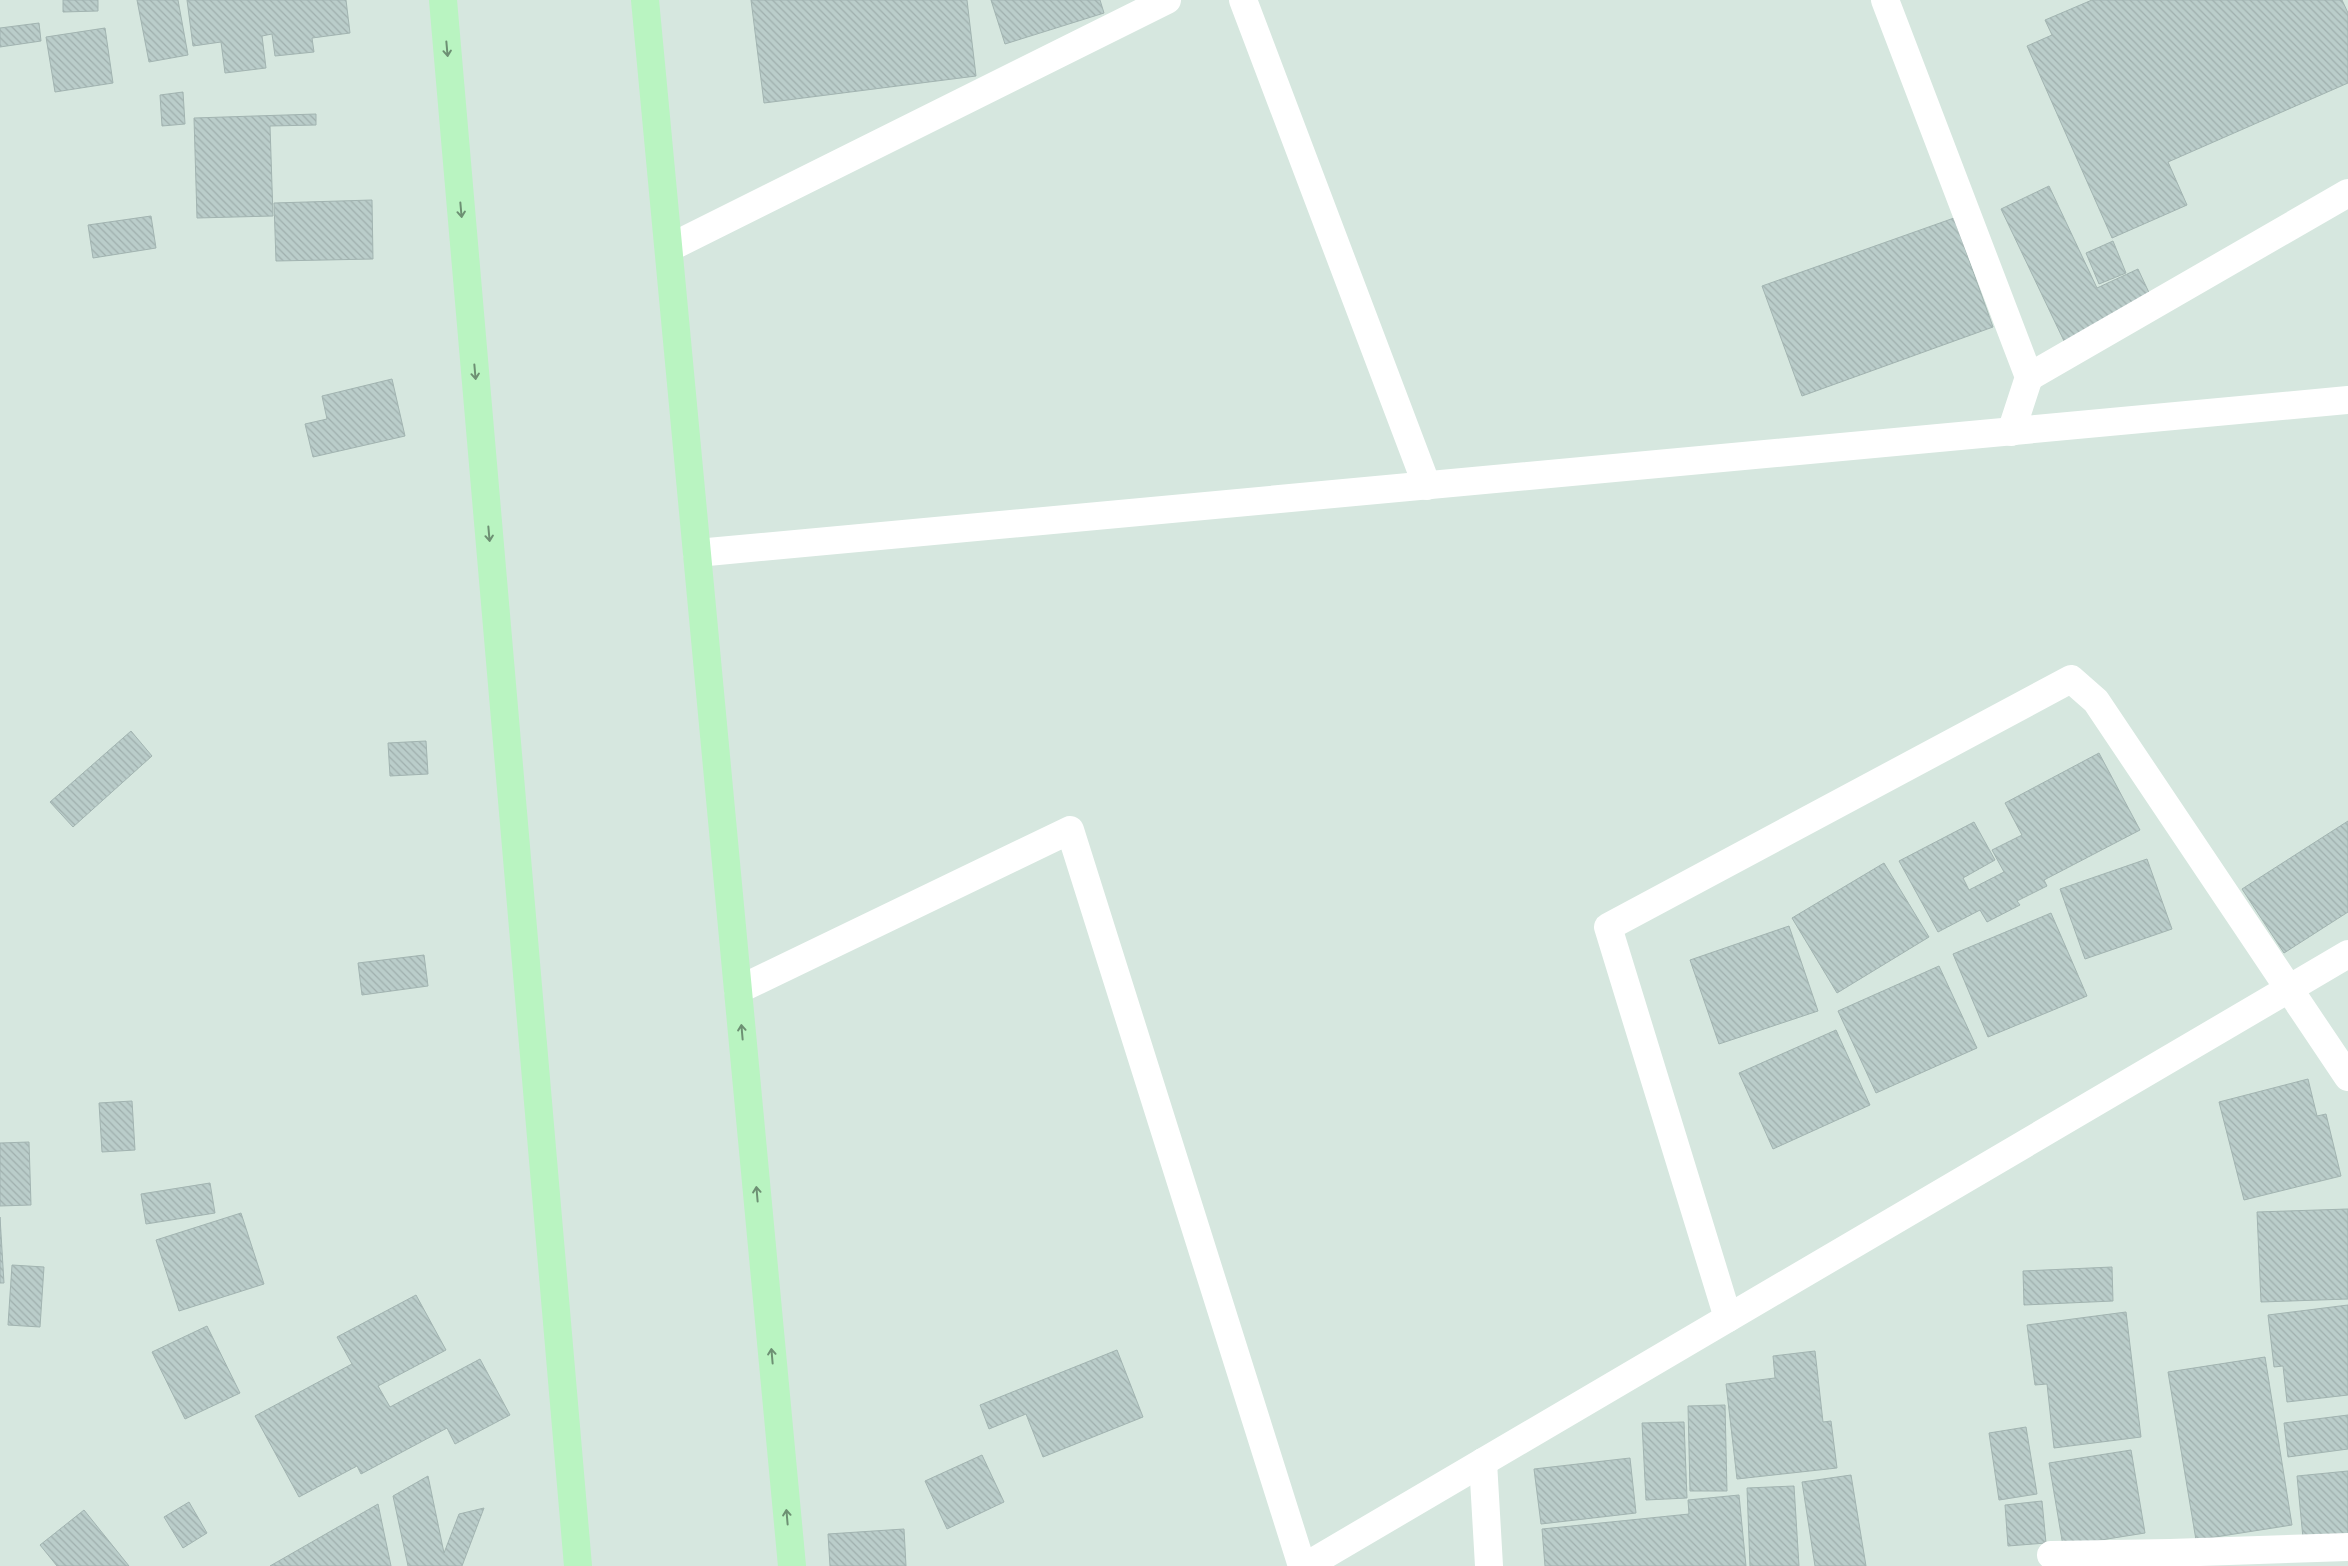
<svg xmlns="http://www.w3.org/2000/svg" width="2348" height="1566" font-family="'Sofia Sans Condensed',sans-serif">
  <style>
    .building { fill: url(#building-back-hatch); stroke: #a2b4b1 }
    .lines { fill: none; stroke-linecap: round; stroke-linejoin: round }
    .street { stroke: #fff; stroke-width: 28 }
    .primary { stroke: #b9f4c1; stroke-width: 28 }
    .oneway { stroke: #6d9073 }
  </style>
  <defs>
    <pattern id="building-back-hatch" width="6" height="6" patternUnits="userSpaceOnUse" patternTransform="scale(1.25)"><rect width="6" height="6" fill="#bacdca"/><path d="M-1 5l2 2M0 0l6 6M5-1l2 2" fill="none" stroke="#9fafad"/></pattern>
  </defs>
  <rect width="100%" height="100%" fill="#d6e7df"/>
  <g class="building">
    <polygon points="63,0 98,0 98,11 63,12"/>
    <polygon points="137,0 178,0 188,55 149,62"/>
    <polygon points="187,0 346,0 350,33 312,38 314,52 275,56 272,34 262,36 266,68 225,73 221,42 193,46"/>
    <polygon points="751,0 967,0 976,76 764,103"/>
    <polygon points="991,0 1100,0 1104,13 1005,44"/>
    <polygon points="2092,0 2342,0 2348,13 2348,83 2168,162 2187,205 2112,238 2027,46 2052,35 2045,20"/>
    <polygon points="39,23 41,41 0,47 0,28"/>
    <polygon points="105,28 113,83 55,92 46,37"/>
    <polygon points="183,92 185,124 162,126 160,95"/>
    <polygon points="316,114 316,125 270,126 273,216 197,218 194,118"/>
    <polygon points="2049,186 2097,288 2138,269 2152,299 2064,341 2001,209"/>
    <polygon points="372,200 373,259 276,261 274,203"/>
    <polygon points="151,216 156,248 93,258 88,225"/>
    <polygon points="1954,218 1993,327 1802,396 1762,286"/>
    <polygon points="2113,241 2126,273 2099,284 2086,253"/>
    <polygon points="392,379 405,436 313,457 305,424 327,419 322,396"/>
    <polygon points="131,731 152,756 73,827 50,802"/>
    <polygon points="426,741 428,774 390,776 388,743"/>
    <polygon points="2099,753 2140,830 2044,880 2047,886 2017,901 2020,905 1987,922 1980,910 1938,932 1899,861 1974,822 1995,860 1963,878 1969,890 2004,872 1992,850 2022,835 2005,803"/>
    <polygon points="2348,821 2348,912 2284,953 2242,889"/>
    <polygon points="2147,859 2172,929 2085,959 2060,889"/>
    <polygon points="1884,863 1929,937 1837,993 1792,918"/>
    <polygon points="2051,913 2087,996 1988,1037 1953,954"/>
    <polygon points="1789,926 1818,1011 1719,1044 1690,960"/>
    <polygon points="424,955 428,986 362,995 358,963"/>
    <polygon points="1939,966 1977,1048 1876,1093 1838,1011"/>
    <polygon points="1836,1030 1870,1105 1773,1149 1739,1073"/>
    <polygon points="2308,1079 2317,1116 2326,1114 2341,1176 2244,1200 2219,1102"/>
    <polygon points="132,1101 135,1150 102,1152 99,1103"/>
    <polygon points="29,1142 31,1205 0,1206 0,1143"/>
    <polygon points="210,1183 215,1213 146,1224 141,1194"/>
    <polygon points="2348,1209 2348,1299 2261,1302 2257,1212"/>
    <polygon points="241,1213 264,1284 179,1311 156,1240"/>
    <polygon points="0,1217 4,1283 0,1283"/>
    <polygon points="12,1265 44,1267 40,1327 8,1325"/>
    <polygon points="2112,1267 2113,1301 2024,1305 2023,1271"/>
    <polygon points="416,1295 446,1350 378,1386 390,1407 480,1359 510,1415 455,1444 447,1428 361,1474 357,1466 299,1497 255,1416 352,1364 337,1337"/>
    <polygon points="2348,1305 2348,1395 2287,1402 2283,1366 2274,1367 2268,1315"/>
    <polygon points="2126,1312 2141,1437 2054,1448 2047,1384 2035,1385 2027,1325"/>
    <polygon points="207,1326 240,1393 185,1419 152,1352"/>
    <polygon points="1117,1350 1143,1417 1043,1457 1026,1414 989,1429 980,1405"/>
    <polygon points="1815,1351 1823,1422 1831,1421 1837,1468 1737,1479 1726,1384 1775,1378 1773,1356"/>
    <polygon points="2265,1357 2292,1525 2196,1540 2168,1372"/>
    <polygon points="1725,1405 1727,1491 1690,1491 1688,1406"/>
    <polygon points="2348,1415 2348,1449 2288,1457 2284,1423"/>
    <polygon points="1684,1422 1687,1498 1646,1500 1642,1423"/>
    <polygon points="2026,1427 2037,1494 1999,1500 1989,1433"/>
    <polygon points="2131,1450 2145,1533 2063,1546 2049,1463"/>
    <polygon points="982,1455 1004,1502 947,1529 925,1481"/>
    <polygon points="1630,1458 1636,1513 1541,1524 1534,1469"/>
    <polygon points="2348,1471 2348,1534 2303,1538 2297,1476"/>
    <polygon points="1851,1475 1866,1566 1815,1566 1802,1482"/>
    <polygon points="428,1476 444,1553 459,1514 484,1508 462,1566 408,1566 393,1496"/>
    <polygon points="1794,1486 1799,1566 1750,1566 1747,1488"/>
    <polygon points="1739,1495 1746,1566 1545,1566 1542,1529 1689,1514 1688,1500"/>
    <polygon points="2042,1501 2046,1543 2008,1546 2005,1505"/>
    <polygon points="189,1502 207,1533 183,1548 164,1517"/>
    <polygon points="378,1504 391,1566 270,1566"/>
    <polygon points="84,1510 129,1566 57,1566 40,1545"/>
    <polygon points="904,1529 906,1566 830,1566 828,1534"/>
  </g>
  <g class="lines">
    <g class="street">
      <polyline points="1243,0 1427,486"/>
      <polyline points="1885,0 2029,377 2011,432"/>
      <polyline points="669,248 1167,0"/>
      <polyline points="2029,377 2348,193"/>
      <polyline points="697,553 2348,400"/>
      <polyline points="738,990 1070,830 1302,1566"/>
      <polyline points="1728,1318 1608,927 2071,679 2096,701 2348,1077"/>
      <polyline points="1483,1462 1489,1566"/>
      <polyline points="2051,1555 2170,1553 2348,1547"/>
      <polyline points="1306,1566 2348,954"/>
    </g>
    <g class="primary">
      <polyline points="443,0 578,1566"/>
      <polyline points="645,0 792,1566"/>
    </g>
  </g>
  <defs><path id="oneway-shaft" d="M-6 0H5M1.5-3L5.5 0L1.5 3" fill="none" stroke-width="1.6" stroke-linecap="round" stroke-linejoin="round" transform="scale(1.25)"/></defs>
  <g class="oneway">
    <use href="#oneway-shaft" transform="translate(447 49) rotate(85)"/>
    <use href="#oneway-shaft" transform="translate(461 210) rotate(85)"/>
    <use href="#oneway-shaft" transform="translate(475 372) rotate(85)"/>
    <use href="#oneway-shaft" transform="translate(489 534) rotate(85)"/>
    <use href="#oneway-shaft" transform="translate(742 1032) rotate(-95)"/>
    <use href="#oneway-shaft" transform="translate(757 1194) rotate(-95)"/>
    <use href="#oneway-shaft" transform="translate(772 1356) rotate(-95)"/>
    <use href="#oneway-shaft" transform="translate(787 1517) rotate(-95)"/>
  </g>
</svg>
